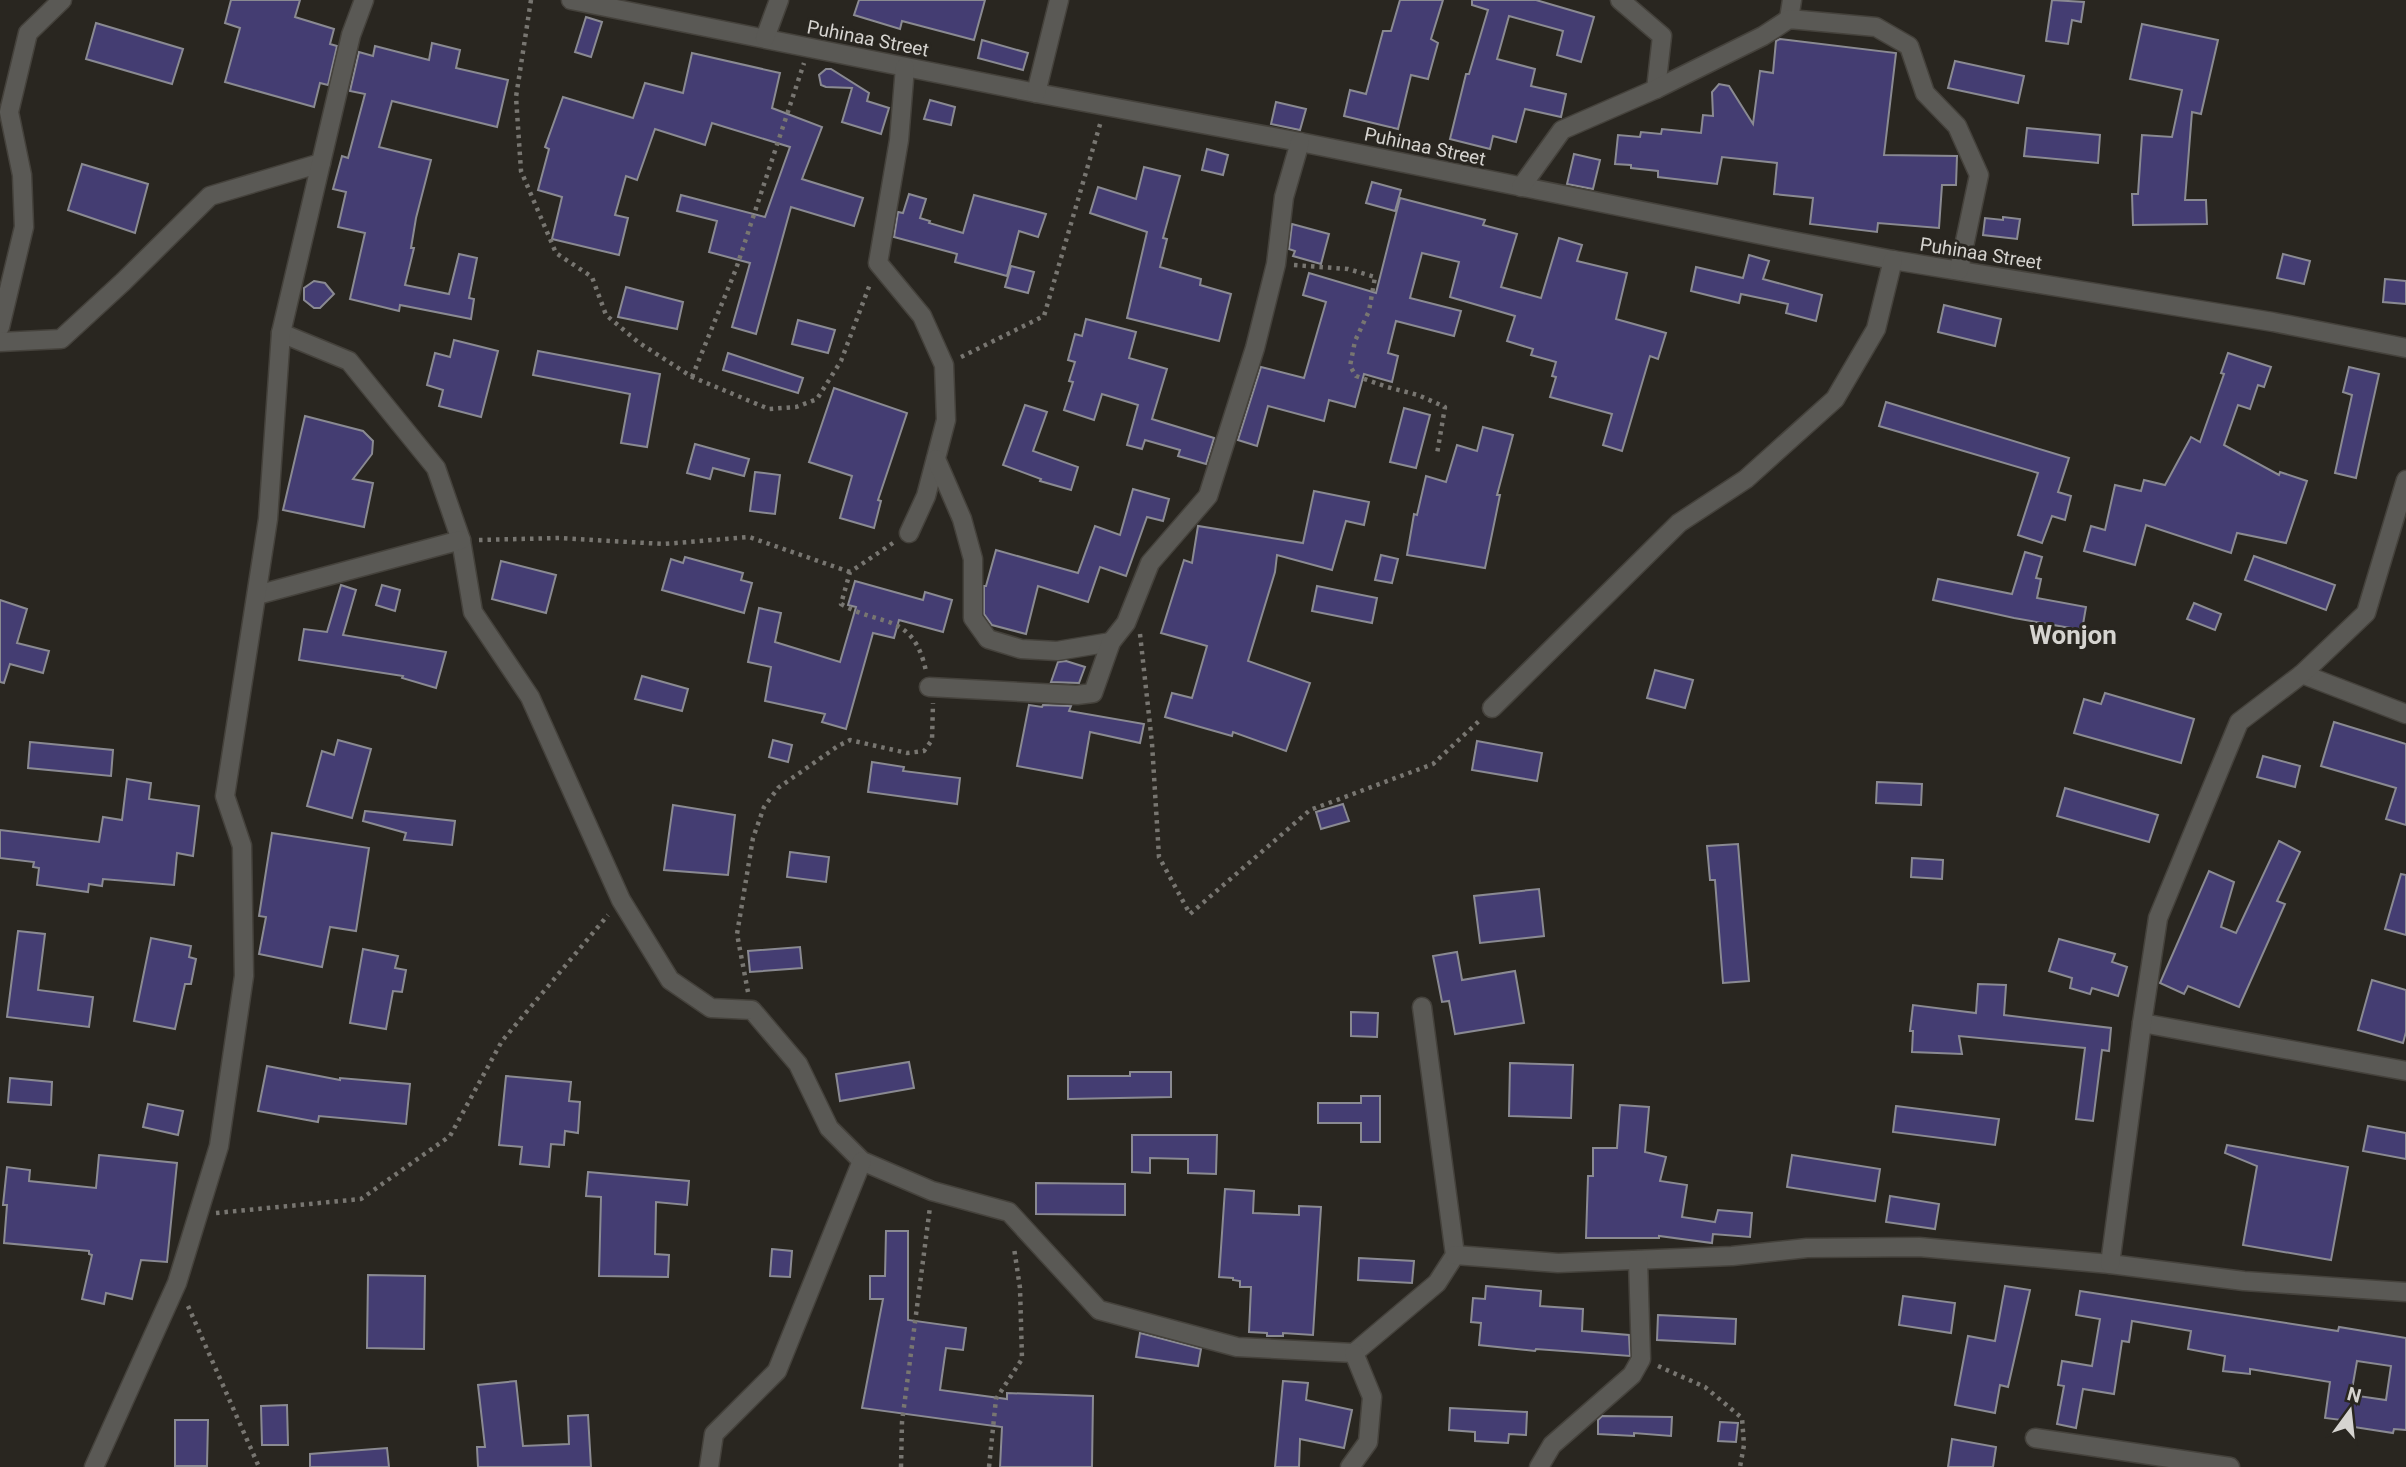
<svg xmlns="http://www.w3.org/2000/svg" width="2406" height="1467" font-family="Roboto,sans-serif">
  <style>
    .building { fill: #443d72; stroke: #8a8a92; stroke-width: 2; fill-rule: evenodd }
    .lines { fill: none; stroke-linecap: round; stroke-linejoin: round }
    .minor-casing { stroke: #45423c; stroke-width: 21 }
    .path { stroke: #787671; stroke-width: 4.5; stroke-dasharray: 3.5 5; stroke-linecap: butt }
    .minor { stroke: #5a5955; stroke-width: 18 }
    .labels { text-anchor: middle; stroke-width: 6; stroke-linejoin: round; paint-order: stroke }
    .street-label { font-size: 19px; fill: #d6d4d0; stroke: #292620 }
    .district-label { font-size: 26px; font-weight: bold; fill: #d6d4d0; stroke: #292620 }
  </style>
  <rect width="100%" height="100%" fill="#292620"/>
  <g class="building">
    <polygon points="231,0 300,0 295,17 334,29 330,44 337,46 328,85 320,83 314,107 225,82 240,28 225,23"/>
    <polygon points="859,0 985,0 974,40 902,21 900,29 854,15"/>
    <polygon points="1400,0 1443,0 1431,39 1438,43 1428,79 1411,75 1398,129 1344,116 1350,90 1366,94 1383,31 1391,31"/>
    <polygon points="1472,0 1536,0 1594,17 1581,62 1557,55 1563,31 1509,16 1497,59 1535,69 1531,86 1566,94 1561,117 1525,109 1516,142 1493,136 1490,149 1450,139 1466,74 1469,74 1488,10 1472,5"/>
    <polygon points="2052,0 2084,2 2081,22 2072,20 2068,44 2046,41"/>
    <polygon points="586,17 602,22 591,57 575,52"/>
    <polygon points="96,23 183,49 172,84 86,59"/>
    <polygon points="2142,24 2218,40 2201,114 2192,112 2185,200 2206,200 2207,224 2133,225 2132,194 2138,194 2142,135 2172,137 2182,90 2130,79"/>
    <polygon points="1780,39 1896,53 1884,155 1957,156 1956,185 1942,185 1939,228 1878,223 1877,232 1810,224 1813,198 1774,194 1777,163 1722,157 1717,184 1658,177 1658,171 1631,168 1631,165 1615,164 1618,135 1640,137 1641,132 1661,134 1662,129 1701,133 1703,115 1713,116 1712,92 1719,84 1729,86 1753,124 1760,71 1773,73 1776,41"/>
    <polygon points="982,40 1028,53 1023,70 978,58"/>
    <polygon points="432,43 460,50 456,68 508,80 497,127 392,101 379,147 431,160 416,218 411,248 414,248 405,285 449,294 459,254 477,258 469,298 474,299 471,319 400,305 399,311 350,299 365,233 338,227 346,192 333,189 342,156 348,158 365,94 350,91 359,52 373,56 375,46 429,60"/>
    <polygon points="692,53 780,73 772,108 822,127 802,179 863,198 854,226 791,207 756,334 732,327 750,263 709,252 717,221 677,211 681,195 765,217 790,147 712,123 705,145 655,129 637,180 626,176 615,215 628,218 619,255 552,239 562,197 538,190 549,149 545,147 563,97 633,118 645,83 683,93"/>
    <polygon points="1955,61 2024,76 2018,103 1948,88"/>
    <polygon points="826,69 831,69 869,93 867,101 889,108 881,134 842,122 852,88 826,87 821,85 819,75"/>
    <polygon points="930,100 955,107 951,125 924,119"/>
    <polygon points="1276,102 1306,109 1300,130 1271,124"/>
    <polygon points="2027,128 2100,135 2098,163 2024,156"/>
    <polygon points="1207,149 1228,155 1223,175 1202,170"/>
    <polygon points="1574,154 1600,160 1593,189 1567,184"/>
    <polygon points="82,164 148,184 135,233 68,210"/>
    <polygon points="1144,167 1180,176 1163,238 1167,239 1160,267 1201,279 1200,285 1231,294 1219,341 1127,318 1147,232 1090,213 1098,187 1136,199"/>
    <polygon points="1372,182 1401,190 1395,211 1366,203"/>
    <polygon points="909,194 926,199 920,218 930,221 929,223 963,233 974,195 1046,214 1038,237 1019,231 1007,276 955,262 957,254 894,237 898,212 903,213"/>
    <polygon points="1400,198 1485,220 1483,225 1517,234 1501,287 1541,298 1559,238 1582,245 1577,261 1627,273 1616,319 1666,333 1658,359 1650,356 1622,451 1603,445 1612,414 1550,397 1556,377 1552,376 1556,362 1531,355 1533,349 1507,341 1515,316 1450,297 1459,262 1422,253 1410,298 1461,311 1454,336 1396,321 1388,353 1398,356 1392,382 1364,374 1355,407 1329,400 1324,421 1268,406 1257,446 1238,440 1261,367 1304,378 1326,302 1303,295 1309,273 1376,293"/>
    <polygon points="2003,217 2020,219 2017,239 1983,235 1985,218 2003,220"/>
    <polygon points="1292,224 1329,234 1321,264 1293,256 1295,251 1289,249"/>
    <polygon points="2283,254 2310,261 2304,284 2277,278"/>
    <polygon points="1749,255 1769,261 1763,279 1822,295 1816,321 1786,313 1788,304 1741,294 1739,303 1691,291 1696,267 1743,278"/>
    <polygon points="1011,266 1034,272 1028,293 1005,287"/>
    <polygon points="2385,279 2406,281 2406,304 2383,302"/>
    <polygon points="314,281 325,283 334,294 320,308 314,308 304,300 304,288"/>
    <polygon points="626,287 683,302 677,329 618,317"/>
    <polygon points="1944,305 2001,319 1995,346 1938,332"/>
    <polygon points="1086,319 1136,332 1129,358 1167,369 1152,419 1214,438 1206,464 1178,456 1180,450 1145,440 1142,449 1127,445 1138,405 1102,394 1094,420 1064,410 1073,382 1069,381 1075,362 1068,360 1075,334 1082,336"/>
    <polygon points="798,320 835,330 828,353 792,344"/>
    <polygon points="454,340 498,351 481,417 439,406 443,390 427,385 435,353 450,357"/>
    <polygon points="538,351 660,374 647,447 621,443 630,394 533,375"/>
    <polygon points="728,353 803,378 798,393 723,370"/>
    <polygon points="2228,353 2271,367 2264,387 2258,385 2250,409 2238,405 2224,445 2279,475 2280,472 2307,481 2286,543 2237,533 2231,553 2146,525 2135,565 2084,551 2091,526 2105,530 2115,485 2141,491 2144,480 2165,485 2191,437 2200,442 2224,374 2221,373"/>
    <polygon points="2349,367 2379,374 2356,478 2335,473 2352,395 2343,392"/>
    <polygon points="834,388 907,413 878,500 881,501 874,528 840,518 852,476 809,462"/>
    <polygon points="1886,402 2069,458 2058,492 2071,496 2065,520 2052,516 2042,543 2018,535 2038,473 1879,426"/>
    <polygon points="1025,405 1047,412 1033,451 1078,467 1071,490 1040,481 1041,479 1003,465"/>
    <polygon points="1404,408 1430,415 1416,468 1390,462"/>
    <polygon points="305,416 363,431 373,441 372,454 353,479 373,483 364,527 283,510"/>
    <polygon points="1483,427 1513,435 1497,495 1500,495 1485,568 1407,555 1414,514 1417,515 1426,476 1446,482 1457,445 1477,451"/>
    <polygon points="695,444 749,459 744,476 713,468 710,479 687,473"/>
    <polygon points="755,472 780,475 775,514 750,511"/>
    <polygon points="1133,489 1169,499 1163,521 1147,517 1126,576 1100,567 1088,602 1038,586 1026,634 992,625 984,614 984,586 986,586 996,550 1078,573 1095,526 1120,535"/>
    <polygon points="1314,491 1369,502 1364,525 1346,521 1332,570 1277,555 1275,572 1248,661 1310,683 1286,751 1233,732 1232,736 1165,717 1172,693 1192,698 1207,646 1161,633 1184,560 1192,563 1198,526 1303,543"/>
    <polygon points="2025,552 2042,557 2036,578 2041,579 2037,598 2086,607 2082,630 2014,618 1933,600 1938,579 2012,594"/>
    <polygon points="1381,555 1398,559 1392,583 1375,580"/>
    <polygon points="2254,556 2335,585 2326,610 2245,580"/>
    <polygon points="685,557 743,573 741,580 752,583 744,613 662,590 671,559 683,563"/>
    <polygon points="501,561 556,575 546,613 492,599"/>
    <polygon points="855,581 923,600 925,592 952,600 943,632 899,620 894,638 873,633 846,729 822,722 825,714 765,701 771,667 748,662 759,608 781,613 775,642 840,662 856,607 848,605"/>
    <polygon points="341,585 356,590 343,635 446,652 436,688 402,678 403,676 299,660 304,629 327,632"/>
    <polygon points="382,585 400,590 395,611 376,605"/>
    <polygon points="1317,586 1377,598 1372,623 1312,611"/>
    <polygon points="0,600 27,609 17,643 49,651 43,673 10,664 4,683 0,682"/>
    <polygon points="2194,603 2221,614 2215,630 2187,619"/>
    <polygon points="1066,661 1085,667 1079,683 1051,682 1058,662"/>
    <polygon points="1655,670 1693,680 1685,708 1647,698"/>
    <polygon points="642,676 688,689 682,711 635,699"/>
    <polygon points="2105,693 2194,719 2181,763 2074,733 2084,699 2101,704"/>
    <polygon points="1029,705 1042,707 1043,705 1071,706 1069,711 1144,724 1140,743 1090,732 1082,778 1017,766"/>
    <polygon points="2334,722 2406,744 2406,825 2386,819 2396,788 2321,766"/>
    <polygon points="338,740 371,749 352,818 307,806 322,751 334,755"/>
    <polygon points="773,740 792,745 788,762 769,757"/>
    <polygon points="1477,741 1542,753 1537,781 1472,770"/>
    <polygon points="30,742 113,750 111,776 28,768"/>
    <polygon points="2263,756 2300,766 2295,787 2257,777"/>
    <polygon points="872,762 904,767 903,771 960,778 957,804 868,792"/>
    <polygon points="127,779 151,783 149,799 199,806 193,856 177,853 174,885 103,879 102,886 89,884 88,892 37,885 39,868 33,867 34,862 0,858 0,830 99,842 103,817 122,820"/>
    <polygon points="1877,782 1922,784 1921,805 1876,803"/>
    <polygon points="2065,788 2158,815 2149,842 2057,816"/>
    <polygon points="1343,804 1349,821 1321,829 1316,812"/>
    <polygon points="673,805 735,815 728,875 664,870"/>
    <polygon points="365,811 455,821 452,845 404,840 406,833 363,821"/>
    <polygon points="272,833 369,848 356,931 330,927 322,967 259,954 266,917 259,916"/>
    <polygon points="2279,841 2300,852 2277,901 2285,904 2239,1007 2188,986 2184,994 2160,983 2209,871 2234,882 2221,927 2236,933"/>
    <polygon points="1738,844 1749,981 1723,983 1715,880 1710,880 1707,846"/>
    <polygon points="790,852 829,857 826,882 787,877"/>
    <polygon points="1912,858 1943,860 1942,879 1911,877"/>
    <polygon points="2401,874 2406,875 2406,935 2385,929"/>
    <polygon points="1539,889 1544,936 1480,943 1474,896"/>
    <polygon points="18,931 45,934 38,990 93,997 89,1027 7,1017"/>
    <polygon points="151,938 191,946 189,957 196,959 191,984 185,984 175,1029 134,1021"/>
    <polygon points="2059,939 2115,954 2112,962 2127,967 2118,996 2092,988 2090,994 2070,988 2072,978 2049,971"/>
    <polygon points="800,947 802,968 750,972 748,951"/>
    <polygon points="363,949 398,956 395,968 406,970 402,992 393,991 386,1029 350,1023"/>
    <polygon points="1457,952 1462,980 1515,971 1524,1023 1455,1034 1449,1001 1442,1002 1433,956"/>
    <polygon points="2372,980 2406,990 2406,1032 2403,1043 2358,1030"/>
    <polygon points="1978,984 2006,985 2004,1015 2111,1028 2109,1051 2102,1050 2093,1121 2076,1119 2085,1048 1959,1036 1962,1054 1912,1052 1913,1031 1910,1031 1913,1005 1976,1013"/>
    <polygon points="1351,1012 1378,1013 1377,1037 1351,1036"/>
    <polygon points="909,1062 914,1088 840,1101 836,1074"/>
    <polygon points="1510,1063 1573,1065 1571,1118 1509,1116"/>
    <polygon points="267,1066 340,1080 340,1078 410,1084 406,1124 319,1116 318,1122 258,1111"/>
    <polygon points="1130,1072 1171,1072 1171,1097 1068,1099 1068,1076 1130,1076"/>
    <polygon points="506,1076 571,1082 569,1101 580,1102 578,1133 565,1131 564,1145 551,1144 549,1167 520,1164 522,1147 499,1145"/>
    <polygon points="10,1078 52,1082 51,1105 8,1102"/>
    <polygon points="1361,1096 1380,1096 1380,1142 1361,1142 1361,1123 1318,1123 1318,1103 1361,1103"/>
    <polygon points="148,1104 183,1111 178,1135 143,1127"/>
    <polygon points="1620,1105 1649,1107 1645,1152 1666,1157 1660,1181 1687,1185 1682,1217 1715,1222 1718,1210 1752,1213 1750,1237 1713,1234 1712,1243 1659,1236 1659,1238 1586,1238 1588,1176 1593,1176 1593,1148 1617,1148"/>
    <polygon points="1896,1106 1999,1119 1995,1145 1893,1132"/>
    <polygon points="2368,1126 2406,1133 2406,1159 2363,1151"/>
    <polygon points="1132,1135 1217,1135 1216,1174 1188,1173 1188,1159 1150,1158 1150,1173 1132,1172"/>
    <polygon points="2227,1145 2348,1167 2331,1260 2243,1245 2257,1166 2225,1153"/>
    <polygon points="99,1155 177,1163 167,1262 141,1260 132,1299 106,1293 104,1304 82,1299 92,1255 89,1254 89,1251 4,1243 7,1205 3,1205 7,1167 30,1170 29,1181 96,1188"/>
    <polygon points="1792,1155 1880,1169 1875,1201 1787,1187"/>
    <polygon points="588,1172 689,1181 687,1205 656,1202 655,1254 669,1255 668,1277 599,1276 601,1197 586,1196"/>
    <polygon points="1036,1183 1125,1184 1125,1215 1036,1214"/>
    <polygon points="1225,1189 1254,1191 1253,1213 1299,1215 1299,1206 1321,1207 1313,1335 1283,1333 1283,1336 1267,1336 1267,1333 1249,1332 1251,1287 1240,1287 1240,1281 1233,1280 1233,1278 1219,1277"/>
    <polygon points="1890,1196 1939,1204 1935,1229 1886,1222"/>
    <polygon points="886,1231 908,1231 908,1320 966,1328 963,1350 946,1348 940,1390 1007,1399 1007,1393 1093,1396 1092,1467 1000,1467 1002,1427 862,1408 883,1299 870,1299 870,1276 885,1276"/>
    <polygon points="772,1249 792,1251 790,1277 770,1276"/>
    <polygon points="1359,1258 1414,1261 1412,1283 1358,1280"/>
    <polygon points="368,1275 425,1276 424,1349 367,1348"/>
    <polygon points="1486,1286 1541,1291 1540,1306 1583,1309 1582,1331 1629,1335 1630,1356 1536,1349 1535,1351 1479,1345 1481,1323 1471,1322 1473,1298 1485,1299"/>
    <polygon points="2005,1286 2030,1290 2008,1387 2000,1385 1995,1413 1955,1405 1968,1336 1995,1341"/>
    <path d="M2080,1291l258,40 1,-4 67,11v92l-12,-1 -1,4 -52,-8 1,-5 -17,-2 5,-36 -80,-13v5l-27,-3 2,-15 -37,-7 3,-18 -59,-10 -3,21 -7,-1 -8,53 -31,-5 -7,39 -19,-4 7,-38 -6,-1 4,-24 30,5 8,-47 -24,-4zM2357,1361l34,5 -5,34 -35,-5z"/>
    <polygon points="1903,1296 1955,1303 1951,1333 1899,1325"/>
    <polygon points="1658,1315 1736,1319 1735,1344 1657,1340"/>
    <polygon points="1140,1333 1201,1349 1198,1366 1136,1357"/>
    <polygon points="516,1381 523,1446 569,1444 568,1416 588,1415 591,1467 478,1467 477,1447 485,1447 478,1385"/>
    <polygon points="1283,1381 1308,1383 1306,1400 1352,1410 1344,1448 1300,1439 1299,1467 1275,1467"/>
    <polygon points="287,1405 288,1445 262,1445 261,1406"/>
    <polygon points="1450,1408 1527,1412 1526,1435 1509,1434 1508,1443 1475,1441 1475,1432 1449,1430"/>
    <polygon points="1602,1416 1672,1417 1671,1436 1634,1433 1634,1436 1598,1434 1598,1420"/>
    <polygon points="175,1420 208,1420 207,1466 175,1466"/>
    <polygon points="1720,1422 1738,1423 1736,1442 1718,1441"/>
    <polygon points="1952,1439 1996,1447 1993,1467 1948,1467"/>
    <polygon points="387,1448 389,1467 310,1467 310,1454"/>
  </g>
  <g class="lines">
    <g class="minor-casing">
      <g id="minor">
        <polyline points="571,0 1036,93 1300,142 1782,239 1893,260 2273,322 2406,348"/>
        <polyline points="1620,0 1662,36 1656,89"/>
        <polyline points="1789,19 1792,0"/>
        <polyline points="765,38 779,0"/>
        <polyline points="905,67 899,140 878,263 922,316 944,365 946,420 926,496 909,533"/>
        <polyline points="1036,93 1059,0"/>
        <polyline points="1521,187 1562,130 1656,89 1763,36 1789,19 1876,27 1909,46 1925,93 1957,126 1979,175 1959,270"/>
        <polyline points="0,327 24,227 22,175 9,112 28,33 62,0"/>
        <polyline points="281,333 349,361 436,468 461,540 473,612 530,697 621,900 670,980 711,1008 752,1010 798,1064 829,1128 862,1161 932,1191 1009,1212 1099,1310 1237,1347 1354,1353 1437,1283 1455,1255 1422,1007"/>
        <polyline points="0,342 61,339 123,282 210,196 321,163"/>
        <polyline points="936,459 962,519 973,559 973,618 988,639 1021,649 1057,651 1111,642"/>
        <polyline points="257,595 461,540"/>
        <polyline points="2302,674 2406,714"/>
        <polyline points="929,687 1077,695 1093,693 1111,642 1126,623 1150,563 1208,496 1255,348 1276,264 1284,197 1300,142"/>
        <polyline points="1492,708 1679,523 1746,479 1835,399 1876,329 1893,260"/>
        <polyline points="2142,1023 2406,1071"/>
        <polyline points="1455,1255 1558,1263 1732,1256 1807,1248 1919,1247 2110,1264 2244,1281 2406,1292"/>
        <polyline points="2110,1264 2142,1023 2158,918 2239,722 2302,674 2366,613 2406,480"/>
        <polyline points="2035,1438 2230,1467"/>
        <polyline points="94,1467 177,1283 219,1146 244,976 242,846 225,796 268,519 281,333 351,35 364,0"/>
        <polyline points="709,1467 714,1434 777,1371 862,1161"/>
        <polyline points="1350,1467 1368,1442 1372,1397 1354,1353"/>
        <polyline points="1539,1467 1552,1445 1632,1375 1641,1359 1638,1260"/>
      </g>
    </g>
    <g class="path">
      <polyline points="531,0 516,97 521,171 556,253 592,277 606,315 638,342 692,377 769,409 796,407 817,399 841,361 870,284"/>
      <polyline points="1294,265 1348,269 1375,277 1369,311 1355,341 1350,366 1356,376 1387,387 1418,395 1445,407 1437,454"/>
      <polyline points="961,357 1044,316 1101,121"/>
      <polyline points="692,377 736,269 804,63"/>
      <polyline points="479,540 559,538 664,544 749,537 850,572"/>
      <path d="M893,543l-43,29 -9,32c40,23 72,8 85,67"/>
      <polyline points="1140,634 1152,743 1159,857 1190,914 1310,810 1433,764 1479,721"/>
      <polyline points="748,992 737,934 753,838 764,807 778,788 838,746 850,740 907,753 924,751 932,740 933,703"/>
      <polyline points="216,1213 361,1199 450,1136 502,1041 608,915"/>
      <polyline points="188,1306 259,1467"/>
      <polyline points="1658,1366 1705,1387 1742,1418 1744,1445 1740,1467"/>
      <polyline points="901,1467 902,1422 930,1207"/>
      <polyline points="989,1467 996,1399 1022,1359 1020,1288 1014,1248"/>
    </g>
    <use href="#minor" class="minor"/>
  </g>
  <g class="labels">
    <g class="street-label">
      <text transform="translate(868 38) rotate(11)" y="7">Puhinaa Street</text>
      <text transform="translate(1425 146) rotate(12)" y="7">Puhinaa Street</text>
      <text transform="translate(1981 253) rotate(9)" y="7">Puhinaa Street</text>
    </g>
    <g class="district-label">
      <text x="2073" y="644">Wonjon</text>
    </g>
  </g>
  <g transform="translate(2350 1411) rotate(15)" stroke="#292620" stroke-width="5" paint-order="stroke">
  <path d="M0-5L12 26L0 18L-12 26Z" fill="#d6d4d0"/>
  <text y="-10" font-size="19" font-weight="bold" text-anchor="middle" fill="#d6d4d0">N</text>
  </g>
</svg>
